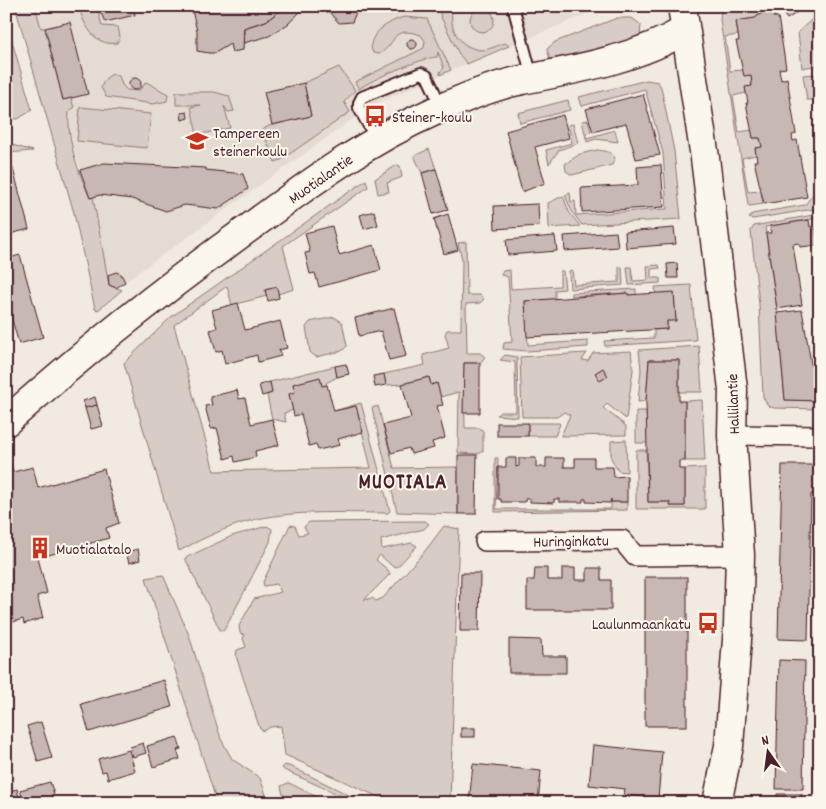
<svg xmlns="http://www.w3.org/2000/svg" width="826" height="809" font-family="Dekko,sans-serif">
  <style>
    .built { fill: #e4dbd2 }
    .green { fill: #d8ccc6; stroke: #917678 }
    .building { fill: #c8b8b3; stroke: #4a1f2b }
    .lines { fill: none; stroke-linecap: round; stroke-linejoin: round }
    .lane-casing { stroke: #4a1f2b; stroke-width: 14 }
    .street-casing { stroke: #4a1f2b; stroke-width: 22 }
    .secondary-casing { stroke: #4a1f2b; stroke-width: 31 }
    .lane { stroke: #fbf7ec; stroke-width: 10 }
    .street { stroke: #fbf7ec; stroke-width: 19 }
    .secondary { stroke: #fbf7ec; stroke-width: 28 }
    .labels { text-anchor: middle; stroke-width: 4; stroke-linejoin: round; paint-order: stroke }
    .poi-label { font-size: 16px; fill: #4a1f2b; stroke: #fbf7ec; text-anchor: start }
    .street-label { font-size: 16px; fill: #4a1f2b; stroke: #fbf7ec }
    .district-label { font-size: 21px; font-weight: bold; letter-spacing: 1px; fill: #4a1f2b; stroke: #fbf7ec }
  </style>
  <rect width="100%" height="100%" fill="#f0eae0"/>
  <filter id="ink" filterUnits="userSpaceOnUse"><feTurbulence type="fractalNoise" baseFrequency=".02" numOctaves="2"/><feDisplacementMap in="SourceGraphic" scale="10" xChannelSelector="R" yChannelSelector="G"/><feConvolveMatrix kernelMatrix="1 2 1 2 8 2 1 2 1" color-interpolation-filters="sRGB"/></filter>
  <g filter="url(#ink)">
    <polygon class="built" points="35,6 606,6 451,70 371,106 116,288 109,285 90,198 68,132 69,112 74,108 71,98 63,100 45,28 41,29"/>
    <g class="green">
      <path d="M15,6h20l6,22h4l18,72 8,-2 3,10 -5,4c-2,29 9,59 21,86l3,-1 16,88 13,5 -24,20 -3,-1 -21,-96z"/>
      <path d="M78,6l19,1 5,19 16,1 2,10 -3,6c-23,4 -33,-19 -39,-37z"/>
      <polygon points="721,6 756,6 762,13 755,18 736,21 738,35 725,37 730,71 743,70 751,75 752,86 746,87 746,93 733,96 739,132 752,130 753,138 760,138 762,147 755,149 756,155 742,158 748,192 761,191 763,204 750,206 748,205 720,20"/>
      <circle cx="482" cy="20" r="12"/>
      <path d="M442,8l10,3c-3,19 9,38 30,39 7,0 16,-5 23,-7l4,3 -42,18 -8,-10 -19,-39z"/>
      <polygon points="820,12 817,65 802,68 798,32"/>
      <path d="M404,17l23,2 24,51 -11,5v-3l4,-4 -6,-16 -1,5c-16,1 -65,22 -78,32l-4,-7 69,-34 1,-7 -4,-6c-32,-10 -22,8 -42,19l-6,-1c-9,-18 17,-32 31,-36z"/>
      <path d="M617,18h15l9,7 -1,11c-29,12 -58,21 -90,23l-3,-10 8,-7z"/>
      <polygon points="6,21 32,110 18,119 6,118"/>
      <polygon points="339,67 355,90 344,102 350,112 281,160 275,162 262,130 269,126 311,116 304,83"/>
      <polygon points="112,74 119,76 122,85 127,90 139,91 146,82 168,94 167,101 153,104 106,97 101,87 105,79"/>
      <polygon points="816,74 815,89 820,90 820,100 807,100 803,75"/>
      <polygon points="647,80 658,82 661,87 674,151 681,219 582,225 572,212 565,195 570,193 571,202 575,201 576,215 667,209 663,153 645,89 582,106 579,97"/>
      <polygon points="176,92 214,92 229,96 234,111 228,112 224,106 230,128 197,135 191,107 201,105 176,105"/>
      <polygon points="568,100 570,110 520,123 518,113"/>
      <polygon points="80,107 151,114 147,148 77,141"/>
      <polygon points="588,120 591,132 586,133 587,138 615,130 618,142 596,139 587,142 582,121"/>
      <polygon points="573,124 578,143 559,150 549,164 546,150 572,143 568,125"/>
      <polygon points="6,143 33,151 6,153"/>
      <polygon points="429,149 436,169 422,173 414,156"/>
      <path d="M597,150c7,1 15,1 18,8l-3,7 -40,10 -6,-4 -1,-7 15,-10z"/>
      <polygon points="397,165 400,166 402,177 387,183 389,192 378,194 375,179"/>
      <path d="M366,180l2,7 -85,59 11,43 -16,5 -2,-7 -11,3 2,6 -35,9 -5,-19 -53,39 40,146 157,-3 -15,-62 -22,5 27,-8 29,108 -2,2c-49,0 -103,-4 -149,11 -21,7 -41,17 -60,27l-55,-188 47,-46z"/>
      <polygon points="820,185 820,208 753,219 749,218 752,214 805,205"/>
      <polygon points="563,196 569,212 580,226 549,228 548,203"/>
      <polygon points="813,215 817,218 765,227 777,309 785,400 820,401 820,409 774,408 768,406 763,397 759,304 751,231 754,226"/>
      <polygon points="466,242 467,295 480,295 484,299 480,303 466,304 467,353 480,353 485,357 480,363 464,363 465,428 480,428 483,431 483,451 479,454 458,453 459,392 440,397 437,383 431,385 429,377 402,384 386,385 384,374 425,365 423,355 449,348 445,334 447,330 461,330 462,259 458,243"/>
      <polygon points="659,265 660,268 651,269 651,278 660,278 660,283 629,285 627,267 631,267 633,281 648,280 647,266"/>
      <polygon points="619,267 622,267 623,285 570,289 569,271 572,270 574,285 619,282"/>
      <polygon points="510,270 511,289 560,286 560,271 563,271 565,289 555,290 555,299 525,301 528,345 588,341 588,347 527,351 503,349 504,343 512,342 508,277 501,275 503,271"/>
      <polygon points="691,285 696,340 605,346 604,341 654,338 654,330 667,329 667,321 676,320 674,293 656,294 655,287"/>
      <polygon points="636,289 636,295 628,295 627,293 571,296 571,293"/>
      <polygon points="334,317 342,322 347,346 342,351 316,357 310,352 306,327 310,322"/>
      <polygon points="699,346 702,392 679,392 679,360 649,360 646,401 638,402 641,370 639,350"/>
      <polygon points="631,351 633,370 626,419 607,404 603,408 626,426 626,435 561,436 570,415 564,412 557,417 522,417 520,357 587,353 582,360 588,361 593,353"/>
      <polygon points="505,355 517,357 518,417 497,415 500,412 516,412 515,362 500,360"/>
      <polygon points="335,366 337,377 326,383 327,385 322,386 320,378 293,384 295,392 289,394 293,410 284,413 286,422 272,419 267,395 272,393 270,382"/>
      <polygon points="702,400 705,461 685,461 685,401"/>
      <polygon points="378,406 394,468 458,467 458,514 397,512 372,408"/>
      <polygon points="636,411 646,411 648,443 636,443"/>
      <polygon points="528,423 559,423 560,424 555,436 528,436"/>
      <polygon points="626,440 627,472 618,471 611,458 611,441"/>
      <polygon points="636,450 646,450 648,502 670,502 670,506 685,506 685,469 705,468 705,509 636,509"/>
      <polygon points="495,458 498,458 496,509 611,509 611,502 627,502 627,510 495,512"/>
      <polygon points="309,522 425,521 429,524 424,529 381,540 382,549 412,543 417,546 397,567 392,566 380,555 376,560 388,570 390,574 364,600 372,598 376,601 383,598 425,551 444,526 459,529 450,803 392,803 285,755 281,726 270,727 264,731 260,729 236,656 237,650 246,647 243,638 245,635 240,633 239,626 254,599 281,592 277,584 264,586 263,582 290,525 295,526 299,535 308,533 304,527"/>
      <polygon points="267,526 272,529 270,542 226,627 223,631 220,630 185,558 232,536"/>
      <polygon points="163,575 189,635 221,739 232,759 260,778 269,803 217,803 146,578"/>
      <polygon points="285,765 292,767 365,803 357,803 284,770 282,768"/>
      <polygon points="288,783 291,784 329,803 285,803 281,786"/>
    </g>
    <g class="building">
      <polygon points="98,6 133,6 135,15 105,22"/>
      <polygon points="191,6 287,6 266,21 244,28 243,50 232,52 230,44 215,53 209,53 197,51 197,31"/>
      <polygon points="287,6 305,7 288,24 269,36 244,43 244,28 266,21"/>
      <polygon points="331,6 356,6 357,10 352,22 339,23 330,13"/>
      <polygon points="756,6 807,6 787,19 781,11 773,17 778,17 786,68 779,69 781,80 787,78 796,134 792,135 793,141 797,140 807,197 764,204 754,161 757,161 755,148 762,147 760,138 753,138 746,103 748,103 745,87 752,86 751,75 744,76 736,41 739,41 736,21 755,18 762,13"/>
      <polygon points="70,22 88,94 63,100 45,28"/>
      <circle cx="412" cy="44" r="5"/>
      <polygon points="816,74 820,74 820,90 815,90"/>
      <circle cx="135" cy="84" r="6"/>
      <polygon points="304,83 311,116 272,125 264,92"/>
      <polygon points="643,94 660,155 636,159 626,123 593,132 586,109"/>
      <polygon points="187,112 188,118 182,120 181,113"/>
      <polygon points="563,115 569,138 535,147 545,183 522,192 506,131"/>
      <polygon points="817,115 820,115 820,150 816,150"/>
      <polygon points="104,163 206,168 206,170 243,174 248,189 218,209 185,205 166,211 132,199 100,195 90,198 80,170"/>
      <polygon points="12,165 29,229 6,235 6,166"/>
      <polygon points="661,165 664,207 582,212 581,188 638,185 637,167"/>
      <polygon points="436,169 448,210 433,214 422,173"/>
      <polygon points="538,204 539,226 495,229 494,206"/>
      <polygon points="374,211 378,225 364,229 360,215"/>
      <polygon points="448,214 458,250 444,254 434,219"/>
      <polygon points="809,220 810,227 815,226 818,245 800,247 799,243 793,244 802,305 777,309 766,233 771,233 770,226"/>
      <polygon points="332,226 339,255 374,245 381,270 319,287 315,273 310,274 305,253 310,252 305,233"/>
      <polygon points="674,228 676,244 626,248 625,232"/>
      <polygon points="616,232 618,247 565,251 564,236"/>
      <polygon points="555,236 557,251 508,255 506,240"/>
      <polygon points="20,255 43,337 19,344 6,299 6,259"/>
      <polygon points="677,263 678,278 668,278 667,264"/>
      <polygon points="116,272 121,274 125,282 116,288 109,285 108,275"/>
      <polygon points="277,287 279,298 268,301 265,290"/>
      <polygon points="674,292 676,321 667,321 667,329 527,337 525,301 628,293 628,295"/>
      <polygon points="238,303 245,330 280,321 287,348 279,350 281,356 258,362 257,355 225,364 222,350 216,352 210,330 217,328 212,310"/>
      <polygon points="394,308 406,356 389,360 381,331 359,336 355,318"/>
      <polygon points="802,310 812,369 820,369 820,401 785,400 777,313"/>
      <polygon points="649,360 679,360 679,401 685,401 685,461 679,461 679,469 685,469 685,506 670,506 670,502 648,502 646,401"/>
      <polygon points="464,363 480,363 480,413 463,413"/>
      <polygon points="346,364 349,374 337,377 335,366"/>
      <polygon points="603,368 608,376 600,381 595,373"/>
      <polygon points="384,374 386,385 375,387 373,376"/>
      <polygon points="320,377 322,386 327,385 334,411 356,406 363,432 338,439 340,445 318,450 316,444 309,446 301,414 294,416 289,394 295,392 293,384"/>
      <polygon points="429,377 431,385 437,383 443,405 437,406 445,438 432,442 434,448 422,451 411,454 409,448 391,453 383,425 411,418 402,384"/>
      <polygon points="270,382 272,393 262,396 259,385"/>
      <polygon points="237,390 239,399 245,398 251,424 272,419 279,445 255,451 256,457 235,462 234,456 225,459 217,428 211,429 205,406 212,405 210,397"/>
      <polygon points="95,397 97,405 85,408 83,401"/>
      <polygon points="97,405 103,426 91,429 85,408"/>
      <rect x="497" y="423" width="31" height="13"/>
      <polygon points="458,455 477,455 476,514 458,514"/>
      <polygon points="9,458 13,472 33,467 38,488 104,469 119,523 106,528 109,538 38,558 47,593 37,596 43,618 24,624 23,619 6,624 6,459"/>
      <polygon points="506,458 516,458 516,467 519,466 519,458 536,458 536,467 546,467 546,458 564,458 564,467 575,467 575,458 594,458 594,467 613,467 614,477 627,476 627,502 611,502 611,499 610,503 586,502 586,499 583,499 583,502 559,502 559,499 554,499 554,503 530,502 530,499 525,499 525,502 501,502 501,499 498,499 498,467 506,467"/>
      <polygon points="782,465 820,465 820,495 811,494 808,640 778,639"/>
      <polygon points="138,549 140,560 129,563 126,552"/>
      <polygon points="535,568 547,568 547,580 562,580 562,568 575,568 575,580 587,580 587,568 601,568 601,580 611,580 611,610 527,610 527,580 534,580"/>
      <polygon points="461,573 480,573 479,631 460,631"/>
      <rect x="645" y="577" width="42" height="149"/>
      <polygon points="509,639 541,640 542,656 566,656 566,673 509,673"/>
      <polygon points="779,660 805,661 803,789 776,789"/>
      <polygon points="164,680 172,707 89,732 81,704"/>
      <polygon points="41,722 52,758 38,762 27,726"/>
      <rect x="461" y="728" width="14" height="9"/>
      <polygon points="177,737 181,749 177,750 180,759 153,767 147,746"/>
      <polygon points="143,743 146,753 133,757 130,747"/>
      <polygon points="593,745 662,752 658,799 624,795 625,789 589,785"/>
      <polygon points="129,750 135,771 108,779 106,771 102,772 98,759"/>
      <polygon points="473,764 541,771 538,803 469,803"/>
      <polygon points="50,782 54,794 51,795 53,803 24,803 20,790"/>
      <polygon points="17,789 19,799 7,802 6,792"/>
      <polygon points="777,794 802,794 801,800 820,800 820,803 777,803"/>
    </g>
    <g class="lines">
      <g class="lane-casing">
        <g id="lane">
          <polyline points="513,6 532,77"/>
          <polyline points="376,139 359,108 359,103 362,97 421,73 427,76 442,108"/>
        </g>
      </g>
      <g class="street-casing">
        <g id="street">
          <polyline points="732,435 820,436"/>
          <polyline points="485,541 622,540 635,556 740,555"/>
        </g>
      </g>
      <g class="secondary-casing">
        <g id="secondary">
          <polyline points="682,6 705,158 733,389 732,435 740,555 738,626 729,746 717,803"/>
          <path d="M6,422c78,-70 162,-136 247,-197 58,-43 116,-85 182,-114 28,-13 57,-25 87,-31 55,-11 114,-21 163,-50"/>
        </g>
      </g>
      <use href="#lane" class="lane"/>
      <use href="#street" class="street"/>
      <use href="#secondary" class="secondary"/>
    </g>
  </g>
  <defs>
    <g id="bus-bare" transform="scale(1.725)"><path d="M-5-6H5V4H4V6H2V4H-2V6H-4V4H-5ZM-3.5-4V0h7V-4ZM-3.5 1.2v1.5H-2V1.2ZM2 1.2v1.5H3.5V1.2Z" fill="#c8321e" stroke="#fbf7ec" stroke-width="2.5" paint-order="stroke"/></g>
    <g id="school-bare" transform="scale(1.725)"><path d="M0-5L7-2L0 1L-7-2ZM-4 1L0 2.5L4 1V4Q0 6-4 4Z" fill="#c8321e" stroke="#fbf7ec" stroke-width="2.5" paint-order="stroke"/></g>
    <g id="building-bare" transform="scale(1.725)"><path d="M-4-6H4V6H1V3H-1V6H-4ZM-2.5-4.3h1.7v1.8h-1.7ZM.8-4.3h1.7v1.8H.8ZM-2.5-1h1.7V.8h-1.7ZM.8-1h1.7V.8H.8Z" fill="#c8321e" stroke="#fbf7ec" stroke-width="2.5" paint-order="stroke"/></g>
  </defs>
  <g fill-rule="evenodd">
    <use href="#bus-bare" x="375" y="116"/>
    <use href="#school-bare" x="197" y="141"/>
    <use href="#building-bare" x="40" y="548"/>
    <use href="#bus-bare" x="708" y="623"/>
  </g>
  <g class="labels">
    <g class="poi-label">
      <text x="392" y="122">Steiner-koulu</text>
      <text x="213" y="138">Tampereen<tspan x="213" dy="18">steinerkoulu</tspan></text>
      <text x="56" y="554">Muotialatalo</text>
      <text x="691" y="629" text-anchor="end">Laulunmaankatu</text>
    </g>
    <g class="street-label">
      <text transform="translate(320 178) rotate(-35)" y="6">Muotialantie</text>
      <text transform="translate(732 404) rotate(-92)" y="6">Hallilantie</text>
      <text transform="translate(571 540) rotate(-1)" y="6">Huringinkatu</text>
    </g>
    <g class="district-label">
      <text x="403" y="488">MUOTIALA</text>
    </g>
  </g>
  <rect width="826" height="809" fill="none" stroke="#fbf7ec" stroke-width="25"/>
  <rect x="12" y="12" width="801" height="784" fill="none" stroke="#4a1f2b" stroke-width="2" filter="url(#ink)"/>
  <g transform="translate(768 752) rotate(346)" stroke="#fbf7ec" stroke-width="4" paint-order="stroke">
  <path d="M0-4L9 19L0 12L-9 19Z" fill="#4a1f2b"/>
  <text y="-8" font-size="14" font-weight="bold" text-anchor="middle" fill="#4a1f2b">N</text>
  </g>
</svg>
